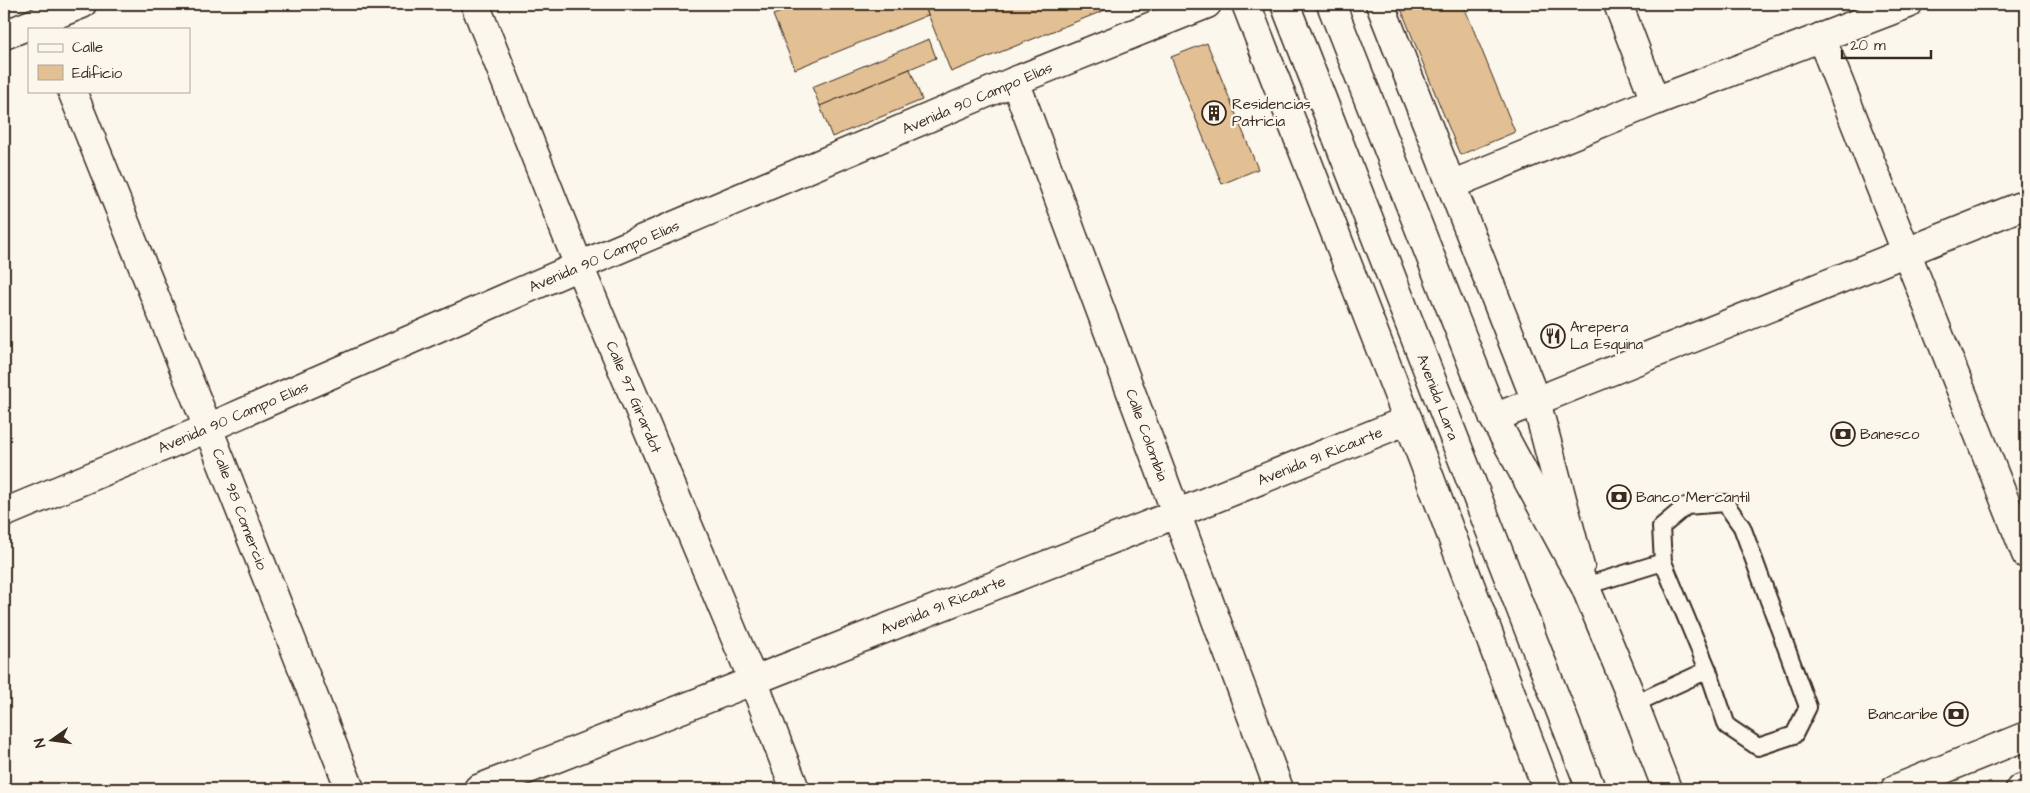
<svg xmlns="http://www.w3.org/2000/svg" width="2030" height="793" font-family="'Architects Daughter',sans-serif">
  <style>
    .building { fill: #e2c094; stroke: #3b2a1e }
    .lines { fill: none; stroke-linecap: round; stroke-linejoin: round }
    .lane-casing { stroke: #3b2a1e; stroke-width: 20 }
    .street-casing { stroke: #3b2a1e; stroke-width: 31 }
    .secondary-casing { stroke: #3b2a1e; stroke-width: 31 }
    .lane { stroke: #fbf7ec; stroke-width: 16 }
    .street { stroke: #fbf7ec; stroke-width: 28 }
    .secondary { stroke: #fbf7ec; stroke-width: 28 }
    .labels { text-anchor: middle; stroke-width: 4.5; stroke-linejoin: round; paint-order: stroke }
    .street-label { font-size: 15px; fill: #3b2a1e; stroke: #fbf7ec }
    .poi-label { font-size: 15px; fill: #3b2a1e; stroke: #fbf7ec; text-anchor: start }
  </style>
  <rect width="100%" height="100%" fill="#fbf7ec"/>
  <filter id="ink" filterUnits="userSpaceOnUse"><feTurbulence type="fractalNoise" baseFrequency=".02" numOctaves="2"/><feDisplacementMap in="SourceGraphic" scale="10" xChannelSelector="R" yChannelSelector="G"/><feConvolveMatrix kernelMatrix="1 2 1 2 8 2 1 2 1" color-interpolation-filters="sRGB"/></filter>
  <g filter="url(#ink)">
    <g class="building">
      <polygon points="802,4 924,4 928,15 795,69 773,15"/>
      <polygon points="924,4 1120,4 951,72"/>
      <polygon points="1399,4 1463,4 1515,132 1460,155"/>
      <polygon points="929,39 936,58 820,106 812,87"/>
      <polygon points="1207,43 1258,169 1222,184 1171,57"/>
      <polygon points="910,69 922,100 832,137 820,106"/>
    </g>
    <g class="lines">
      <g class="lane-casing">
        <g id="lane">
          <polygon points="1725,503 1742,527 1808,707 1794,735 1758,747 1727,726 1708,670 1663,562 1661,527 1686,506"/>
          <polyline points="1585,586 1663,562"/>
          <polyline points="1634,704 1708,670"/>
        </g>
      </g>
      <g class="street-casing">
        <g id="street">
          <polyline points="475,4 579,266 753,680 795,789"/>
          <polyline points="1246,4 1408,420 1547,789"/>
          <polyline points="1380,4 1536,401 1580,567"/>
          <polyline points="1618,4 1655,101"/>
          <polyline points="4,35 82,4"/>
          <polyline points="1821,37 2026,554"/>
          <polyline points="1015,81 1279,789"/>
          <polyline points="72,91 208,428 350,789"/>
          <polyline points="1451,185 1655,101 1908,4"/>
          <polyline points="1494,418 2026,204"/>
          <polyline points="4,513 208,428 579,266 1015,81 1207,4"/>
          <polyline points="478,789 1176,514 1408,420"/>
          <polyline points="1895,789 2026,736"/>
          <polyline points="2020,789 2026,787"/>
        </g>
      </g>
      <g class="secondary-casing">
        <g id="secondary">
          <polyline points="1285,4 1591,789"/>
          <polyline points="1331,4 1494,418 1585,586 1634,704 1667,789"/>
        </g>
      </g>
      <use href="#lane" class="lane"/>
      <use href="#street" class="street"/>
      <use href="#secondary" class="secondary"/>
    </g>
  </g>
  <defs>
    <g id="building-ring" transform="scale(1.25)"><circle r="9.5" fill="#fbf7ec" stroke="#3b2a1e" stroke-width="1.5"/><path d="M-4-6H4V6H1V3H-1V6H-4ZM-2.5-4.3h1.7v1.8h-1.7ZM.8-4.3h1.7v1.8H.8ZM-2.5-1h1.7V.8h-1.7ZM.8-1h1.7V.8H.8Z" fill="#3b2a1e"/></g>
    <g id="restaurant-ring" transform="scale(1.25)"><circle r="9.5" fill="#fbf7ec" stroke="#3b2a1e" stroke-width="1.5"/><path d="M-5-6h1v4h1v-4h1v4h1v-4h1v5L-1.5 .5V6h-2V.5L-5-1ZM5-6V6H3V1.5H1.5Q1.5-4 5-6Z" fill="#3b2a1e"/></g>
    <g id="bank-ring" transform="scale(1.25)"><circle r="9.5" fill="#fbf7ec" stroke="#3b2a1e" stroke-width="1.5"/><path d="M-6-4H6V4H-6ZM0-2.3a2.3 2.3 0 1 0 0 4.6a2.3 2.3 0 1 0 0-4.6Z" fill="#3b2a1e"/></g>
  </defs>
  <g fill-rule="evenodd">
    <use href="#building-ring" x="1214" y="113"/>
    <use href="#restaurant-ring" x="1553" y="336"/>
    <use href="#bank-ring" x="1843" y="434"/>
    <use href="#bank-ring" x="1619" y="497"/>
    <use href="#bank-ring" x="1956" y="714"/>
  </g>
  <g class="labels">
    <g class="street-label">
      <text transform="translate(977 98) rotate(-23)" y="5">Avenida 90 Campo Elias</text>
      <text transform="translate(604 256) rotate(-23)" y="5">Avenida 90 Campo Elias</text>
      <text transform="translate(634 397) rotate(67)" y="5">Calle 97 Girardot</text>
      <text transform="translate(1438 397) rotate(69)" y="5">Avenida Lara</text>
      <text transform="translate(233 417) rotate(-23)" y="5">Avenida 90 Campo Elias</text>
      <text transform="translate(1147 435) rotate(70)" y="5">Calle Colombia</text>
      <text transform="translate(1320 456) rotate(-22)" y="5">Avenida 91 Ricaurte</text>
      <text transform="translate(240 509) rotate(69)" y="5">Calle 98 Comercio</text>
      <text transform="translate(943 605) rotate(-22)" y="5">Avenida 91 Ricaurte</text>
    </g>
    <g class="poi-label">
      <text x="1232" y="109">Residencias<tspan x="1232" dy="17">Patricia</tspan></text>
      <text x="1570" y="332">Arepera<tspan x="1570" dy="17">La Esquina</tspan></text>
      <text x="1860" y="439">Banesco</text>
      <text x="1636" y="502">Banco Mercantil</text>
      <text x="1938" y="719" text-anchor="end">Bancaribe</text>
    </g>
  </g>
  <rect width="2030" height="793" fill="none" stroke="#fbf7ec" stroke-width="20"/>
  <rect x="10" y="10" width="2010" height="773" fill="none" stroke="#3b2a1e" stroke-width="2" filter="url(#ink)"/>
  <rect x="28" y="28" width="162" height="65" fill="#fbf7ec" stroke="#aea59a"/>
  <rect x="38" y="44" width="25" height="8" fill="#fbf7ec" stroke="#aea59a"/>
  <text x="72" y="52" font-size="15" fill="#3b2a1e">Calle</text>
  <rect x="38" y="65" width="25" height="15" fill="#e2c094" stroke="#aea59a"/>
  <text x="72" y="78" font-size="15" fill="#3b2a1e">Edificio</text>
  <g transform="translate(52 740) rotate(256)" stroke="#fbf7ec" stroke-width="4" paint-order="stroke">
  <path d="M0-4L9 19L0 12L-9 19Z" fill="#3b2a1e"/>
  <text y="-8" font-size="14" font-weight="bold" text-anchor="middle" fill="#3b2a1e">N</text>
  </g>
  <path d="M1842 50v8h89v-8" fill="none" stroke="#3b2a1e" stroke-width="2.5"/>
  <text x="1850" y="50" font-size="15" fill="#3b2a1e" stroke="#fbf7ec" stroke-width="4" paint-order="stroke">20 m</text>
</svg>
